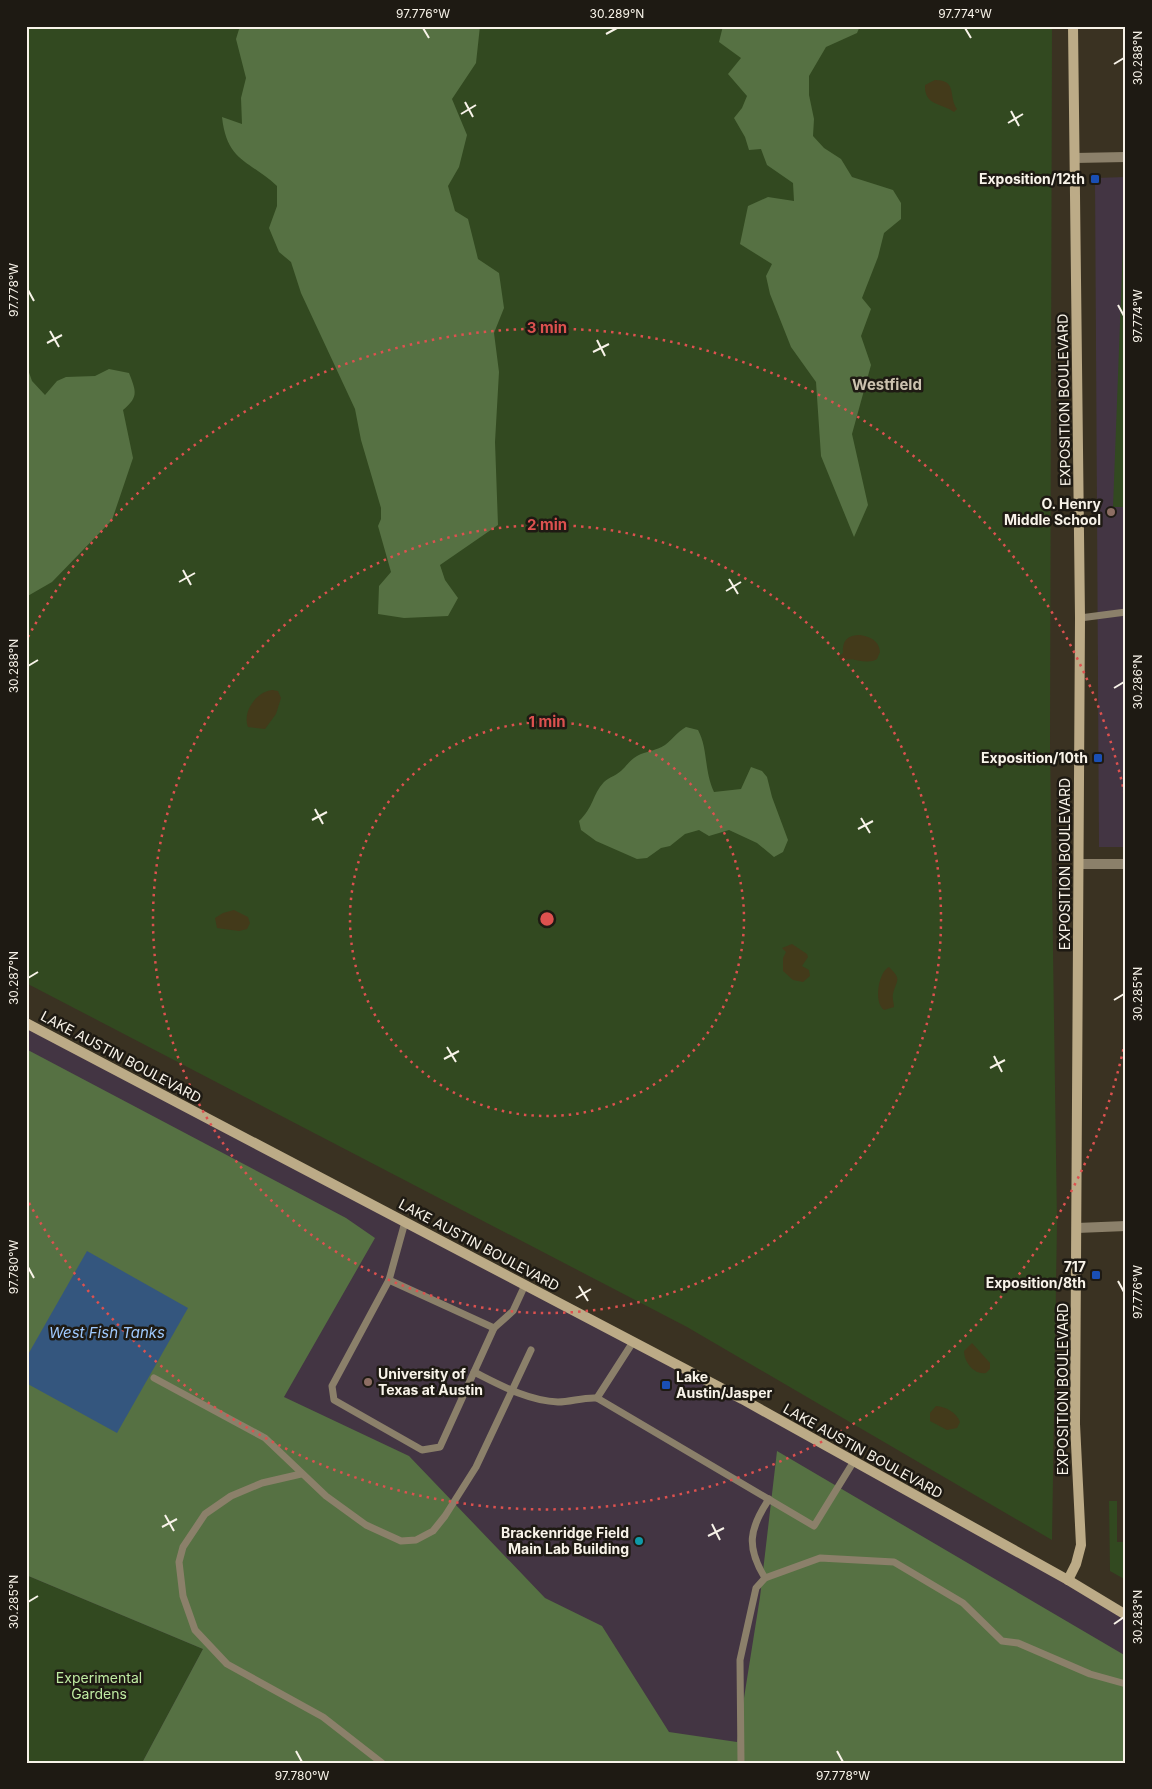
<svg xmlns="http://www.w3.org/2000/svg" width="1152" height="1789" font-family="Inter,sans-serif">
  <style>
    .education { fill: #433543 }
    .green { fill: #324920 }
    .forest { fill: #567143 }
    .sand { fill: #433a1a }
    .water { fill: #34567e }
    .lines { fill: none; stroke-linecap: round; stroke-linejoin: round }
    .lane { stroke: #8b806a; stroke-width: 7 }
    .street { stroke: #8b806a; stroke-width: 10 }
    .secondary { stroke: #bcab87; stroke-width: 10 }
    .ticks { fill: none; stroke: #f8f3e9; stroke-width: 2 }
    .ring { fill: none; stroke: #dd514f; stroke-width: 2.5; stroke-dasharray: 2.5 5 }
    .transit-dot { fill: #1a4fb4; stroke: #1e1a13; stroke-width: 2 }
    .education-dot { fill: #8d6e63; stroke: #1e1a13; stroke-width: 2 }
    .culture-dot { fill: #0f9aa8; stroke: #1e1a13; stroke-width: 2 }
    .labels { text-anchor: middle; stroke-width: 5; stroke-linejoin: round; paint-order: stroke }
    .poi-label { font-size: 14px; font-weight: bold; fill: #f8f3e9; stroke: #1e1a13; text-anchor: end }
    .street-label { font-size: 14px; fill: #f8f3e9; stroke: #1e1a13 }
    .park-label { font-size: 14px; fill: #bfeba2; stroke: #1e1a13 }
    .neighbourhood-label { font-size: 15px; font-weight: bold; fill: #ccc2af; stroke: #1e1a13 }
    .water-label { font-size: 15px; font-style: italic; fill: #9fc9fd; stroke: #1e1a13 }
    .centre { fill: #dd514f; stroke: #1e1a13; stroke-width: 2.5 }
    .ring-label { font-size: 15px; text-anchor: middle; font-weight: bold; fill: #dd514f; stroke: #1e1a13; stroke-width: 5; stroke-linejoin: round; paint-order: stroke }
    .neatline { fill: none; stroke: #f8f3e9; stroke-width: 2 }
    .ticks-label { font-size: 12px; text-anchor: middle; fill: #f8f3e9 }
  </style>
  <rect width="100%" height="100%" fill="#3a3222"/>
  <g class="education">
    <polygon points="1126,177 1126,847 1099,847 1095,178"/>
    <polygon points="26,1023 742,1399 1126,1615 1126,1763 26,1763"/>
  </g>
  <g class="green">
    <polygon points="26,26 1052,26 1050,748 1057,1222 1052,1540 687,1327 26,983"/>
    <polygon points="1124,218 1126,218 1126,507 1113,507"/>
    <polygon points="1109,1501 1117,1501 1117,1542 1126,1542 1126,1580 1110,1571"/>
    <polygon points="26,1575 203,1649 142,1763 26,1763"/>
  </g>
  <g class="forest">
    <path d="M240,26h240l-4,37 -24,36 15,36 -8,32 -11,19 7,25 13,8 10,40 21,14 5,35 -10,25 5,39 -4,70 3,83 -58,40 5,15 13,18 -10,18 -44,2 -26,-4 1,-28 12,-14 -13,-46 3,-7v-11l-20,-68 -6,-31 -54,-116 -10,-31 -12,-10 -10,-24 8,-22v-20c-28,-26 -50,-24 -55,-69l20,7 -1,-26 5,-20 -10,-39z"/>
    <polygon points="723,26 860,26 857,33 826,47 809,76 809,95 814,119 813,136 824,148 841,159 852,177 893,190 901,203 901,219 884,233 878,257 862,298 871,309 861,336 871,365 852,434 868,505 854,537 821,456 816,382 791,347 770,294 766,276 772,264 740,244 748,206 768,197 794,201 793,183 767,165 761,149 749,150 745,137 734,118 742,108 747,96 728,74 741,58 719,42"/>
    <path d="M26,364l6,17 13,14 12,-14 9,-4 29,-1 14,-7 20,4c7,18 10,24 -6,37l10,48 -21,62 -60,62 -26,15z"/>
    <path d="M686,727l12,3c10,18 6,41 16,62l27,-3 10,-22 11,4 5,6 5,20 16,43 -5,12 -9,5 -17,-14 -28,-13 -20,6 -10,-6 -14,4 -15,12 -9,2 -14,10 -10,1 -41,-18 -15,-11 -2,-9c15,-14 13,-26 25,-39 5,-5 14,-7 19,-13 5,-5 7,-9 14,-13 9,-5 19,-5 28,-11 8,-6 11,-12 21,-18z"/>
    <polygon points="26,1049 346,1218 375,1238 284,1397 409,1456 545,1598 602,1626 669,1732 737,1742 760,1597 777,1451 1126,1656 1126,1763 142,1763 203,1649 26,1575"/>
  </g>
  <g class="sand">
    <path d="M935,80c23,0 13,17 22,29l-3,3c-12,-9 -30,-6 -29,-27z"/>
    <path d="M860,635c10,2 19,5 20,17l-3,7c-12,7 -25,-4 -37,2l-1,-5 4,-3c-1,-13 5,-18 17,-18z"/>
    <path d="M272,690l6,1 3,7 -5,16 -11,15 -17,-2c-6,-15 8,-35 24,-37z"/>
    <polygon points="234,910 248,917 250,923 247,929 239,931 217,928 215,918 223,913"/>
    <polygon points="792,944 807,954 808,957 802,966 809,970 810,976 803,982 793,980 783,971 783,958 786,952 782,948"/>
    <path d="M889,967c13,13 8,12 4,27 -1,4 1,9 1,13l-10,3c-11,-8 -5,-39 5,-43z"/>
    <path d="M972,1343l18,20v6l-4,4c-12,2 -22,-11 -22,-22z"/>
    <path d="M936,1406c10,1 20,6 24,16l-3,6 -10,2 -17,-9v-8z"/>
  </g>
  <polygon class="water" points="87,1251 188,1308 117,1433 26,1383 26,1358"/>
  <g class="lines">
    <g class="lane">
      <polyline points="1080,618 1126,612"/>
      <polyline points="405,1222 389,1280 332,1386 334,1400 422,1450 440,1447 494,1328 513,1311 525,1285"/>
      <polyline points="389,1280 494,1328"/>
      <path d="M474,1372c26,13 54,29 84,30 13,0 25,-5 39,-4l217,128 40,-65"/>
      <polyline points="154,1378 265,1438 326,1496 366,1525 401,1541 416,1540 433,1531 445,1516 476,1467 531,1350"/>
      <polyline points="597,1398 633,1342"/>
      <polyline points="301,1474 262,1483 231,1496 205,1514 183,1547 179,1562 183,1596 195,1630 227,1664 323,1717 382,1763"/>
      <path d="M765,1578c-19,-31 -16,-49 4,-79"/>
      <polyline points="741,1763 740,1660 756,1588 765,1578 820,1558 894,1562 963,1603 1002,1641 1018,1643 1090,1674 1126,1684"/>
    </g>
    <g class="street">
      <polyline points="1075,158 1126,157"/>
      <polyline points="1080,864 1126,864"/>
      <polyline points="1077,1228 1126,1226"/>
    </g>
    <g class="secondary">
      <polyline points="26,1023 742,1399 1068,1580 1126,1615"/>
      <polyline points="1068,1580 1076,1564 1081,1545 1075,1424 1080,618 1073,26"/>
    </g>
  </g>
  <path class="ticks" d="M423,28l6,10M965,28l6,10M606,34l11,-6M1114,64l10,-6M465,102l8,15M1011,111l8,15M461,114l15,-9M1008,123l15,-9M28,290l6,11M1118,305l6,11M50,331l9,16M597,340l8,16M47,343l15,-8M593,352l16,-8M183,570l8,15M729,579l9,15M179,582l16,-9M726,591l15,-9M28,666l10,-6M1114,688l10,-6M315,809l8,15M861,818l9,15M312,820l15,-8M858,829l15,-8M28,978l10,-6M1114,1000l10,-6M447,1047l9,15M994,1056l8,16M444,1059l15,-8M990,1068l15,-8M28,1267l6,11M1118,1281l6,11M579,1286l9,15M576,1298l15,-9M165,1515l9,16M712,1524l8,16M162,1527l15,-8M708,1536l16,-8M28,1602l10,-6M1114,1624l10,-7M296,1751l6,11M837,1751l6,11"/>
  <g class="ring">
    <circle cx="547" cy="919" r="197"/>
    <circle cx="547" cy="919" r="394"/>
    <path d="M1125 1042A591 591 0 0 1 28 1201M28 637A591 591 0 0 1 1125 796"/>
  </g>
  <g class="transit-dot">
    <rect x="1090" y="174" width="10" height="10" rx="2.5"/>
    <rect x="1093" y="753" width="10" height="10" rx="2.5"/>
    <rect x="1091" y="1270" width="10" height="10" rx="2.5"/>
    <rect x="661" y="1380" width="10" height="10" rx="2.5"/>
  </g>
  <g class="education-dot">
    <circle cx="1111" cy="512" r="5"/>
    <circle cx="368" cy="1382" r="5"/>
  </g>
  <circle class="culture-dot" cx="639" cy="1541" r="5"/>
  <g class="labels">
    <g class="poi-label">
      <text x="1085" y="184">Exposition/12th</text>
      <text x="1101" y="509">O. Henry<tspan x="1101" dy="16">Middle School</tspan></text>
      <text x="1088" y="763">Exposition/10th</text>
      <text x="1086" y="1272">717<tspan x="1086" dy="16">Exposition/8th</tspan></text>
      <text x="378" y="1379" text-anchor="start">University of<tspan x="378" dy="16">Texas at Austin</tspan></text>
      <text x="676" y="1382" text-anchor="start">Lake<tspan x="676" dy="16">Austin/Jasper</tspan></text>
      <text x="629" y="1538">Brackenridge Field<tspan x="629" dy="16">Main Lab Building</tspan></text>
    </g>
    <g class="street-label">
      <text transform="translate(1064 400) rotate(-91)" y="5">EXPOSITION BOULEVARD</text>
      <text transform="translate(1065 864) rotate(-90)" y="5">EXPOSITION BOULEVARD</text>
      <text transform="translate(121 1057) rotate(28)" y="5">LAKE AUSTIN BOULEVARD</text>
      <text transform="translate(479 1245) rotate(28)" y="5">LAKE AUSTIN BOULEVARD</text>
      <text transform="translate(1063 1389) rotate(-90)" y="5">EXPOSITION BOULEVARD</text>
      <text transform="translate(863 1451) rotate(29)" y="5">LAKE AUSTIN BOULEVARD</text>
    </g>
    <g class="park-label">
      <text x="99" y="1683">Experimental<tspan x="99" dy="16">Gardens</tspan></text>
    </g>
    <g class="neighbourhood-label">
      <text x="887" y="390">Westfield</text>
    </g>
    <g class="water-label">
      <text x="107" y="1338">West Fish Tanks</text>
    </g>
  </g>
  <circle cx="547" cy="919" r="8" class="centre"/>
  <g class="ring-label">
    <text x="547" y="333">3 min</text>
    <text x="547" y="530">2 min</text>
    <text x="547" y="727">1 min</text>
  </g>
  <rect width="1152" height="1789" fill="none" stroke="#1e1a13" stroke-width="55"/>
  <rect x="28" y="28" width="1096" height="1734" class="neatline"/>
  <g class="ticks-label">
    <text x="423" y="18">97.776°W</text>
    <text x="617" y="18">30.289°N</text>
    <text x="965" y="18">97.774°W</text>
    <text transform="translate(1138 58) rotate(-90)" y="4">30.288°N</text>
    <text transform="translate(14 290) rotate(-90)" y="4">97.778°W</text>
    <text transform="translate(1138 316) rotate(-90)" y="4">97.774°W</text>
    <text transform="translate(14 666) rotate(-90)" y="4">30.288°N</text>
    <text transform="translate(1138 682) rotate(-90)" y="4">30.286°N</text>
    <text transform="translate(14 978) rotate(-90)" y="4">30.287°N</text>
    <text transform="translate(1138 994) rotate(-90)" y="4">30.285°N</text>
    <text transform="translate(14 1267) rotate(-90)" y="4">97.780°W</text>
    <text transform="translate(1138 1292) rotate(-90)" y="4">97.776°W</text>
    <text transform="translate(14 1602) rotate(-90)" y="4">30.285°N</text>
    <text transform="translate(1138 1617) rotate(-90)" y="4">30.283°N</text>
    <text x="302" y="1780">97.780°W</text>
    <text x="843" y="1780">97.778°W</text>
  </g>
</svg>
